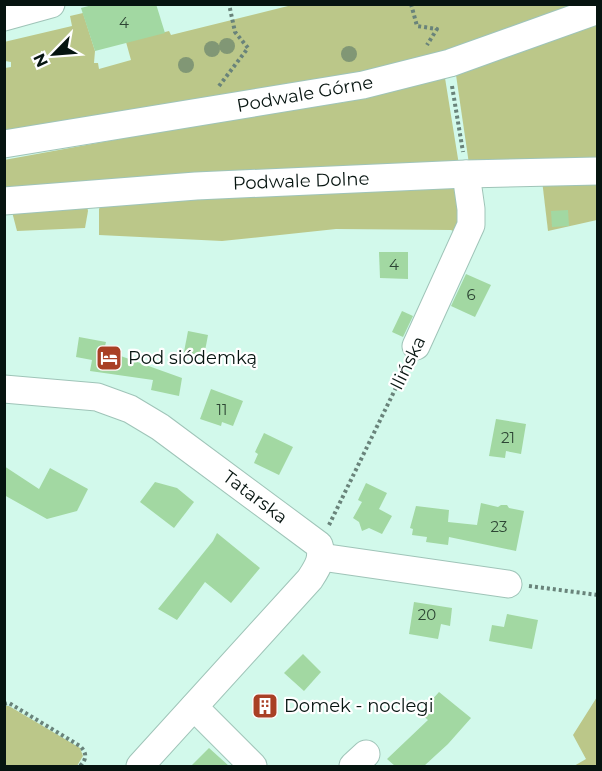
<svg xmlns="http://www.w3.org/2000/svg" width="602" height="771" font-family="Montserrat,sans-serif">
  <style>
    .green { fill: #bbc789 }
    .building { fill: #a2d8a2 }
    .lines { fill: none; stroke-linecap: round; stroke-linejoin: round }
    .minor-casing { stroke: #9fc4b8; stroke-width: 29 }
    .path { stroke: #69837a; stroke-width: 4; stroke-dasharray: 3 3; stroke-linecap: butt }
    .minor { stroke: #fff; stroke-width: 27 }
    .tree { fill: #819775 }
    .labels { text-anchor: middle; stroke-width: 4.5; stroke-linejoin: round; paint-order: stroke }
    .number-label { font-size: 15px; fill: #2d4534 }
    .street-label { font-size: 18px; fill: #061410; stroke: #fff }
    .poi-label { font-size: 18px; fill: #061410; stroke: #fff; text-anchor: start }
  </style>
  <rect width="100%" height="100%" fill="#d2f9eb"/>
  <g class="green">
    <polygon points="367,4 581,5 418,62 5,137 5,68 11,67 11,62 5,61 4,42 72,26 70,16 83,13 95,51 94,63 98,63 99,69 131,60 126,42 169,31 171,35 292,5"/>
    <polygon points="597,24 597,163 469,164 456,75"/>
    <polygon points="445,78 459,165 5,193 4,160 152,133 345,102"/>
    <polygon points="597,178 597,220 548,231 542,180"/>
    <polygon points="459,182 462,235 451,230 336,229 222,241 99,235 99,209 102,203"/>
    <polygon points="86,201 88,211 85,228 17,231 11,208"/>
    <polygon points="597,697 597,766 574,766 586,759 573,735"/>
    <polygon points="5,706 9,706 80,748 83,756 77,766 5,766"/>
  </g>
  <g class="building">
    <polygon points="96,4 156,4 165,33 95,51 81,8"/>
    <polygon points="568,210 569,226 552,227 551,211"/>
    <polygon points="379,252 408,252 408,279 380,278"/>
    <polygon points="466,274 491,285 475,317 451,306"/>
    <polygon points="402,311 413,316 403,337 392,332"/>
    <polygon points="188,331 208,335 204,356 184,352"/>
    <polygon points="79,337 106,342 104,350 182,378 179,396 151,390 153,380 90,371 92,360 76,357"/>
    <polygon points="211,389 243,401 233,426 222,422 221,426 200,419"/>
    <polygon points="496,419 526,424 521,454 506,451 505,458 489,456"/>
    <polygon points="264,433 293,447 279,475 254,463 258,454 255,452"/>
    <polygon points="4,466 39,489 50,468 88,489 77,511 47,519 4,495"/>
    <polygon points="155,482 177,488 194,502 174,528 140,502"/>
    <polygon points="366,483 387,493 379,509 392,516 382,534 369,528 362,531 359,522 353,518 362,502 358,500"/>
    <polygon points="481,503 498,507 501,505 507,505 509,508 524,511 516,551 449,537 448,545 426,542 427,537 412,535 413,529 410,528 416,506 449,510 448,522 477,525"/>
    <polygon points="217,533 260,568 231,603 205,582 177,620 158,609 213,541"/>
    <polygon points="414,602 452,608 450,626 441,624 438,639 409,634"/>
    <polygon points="507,614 538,620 532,649 489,641 492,625 504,627"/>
    <polygon points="303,654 321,672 304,691 284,673"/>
    <polygon points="439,692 471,718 448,744 424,766 395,766 387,759 428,720 420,713"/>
    <polygon points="209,748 229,766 191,766"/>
  </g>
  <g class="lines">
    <g class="minor-casing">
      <g id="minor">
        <polyline points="4,17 51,4"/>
        <polyline points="4,144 363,85 450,63 598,10"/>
        <polyline points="4,201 196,186 466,174 598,171"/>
        <polyline points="416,346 471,225 471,209 466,174"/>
        <path d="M4,389l93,8 33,12 30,18 159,118c5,13 -2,23 -9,34l-170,187"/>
        <polyline points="321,557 508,584"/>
        <polyline points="194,707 253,766"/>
        <polyline points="353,766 366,754"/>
      </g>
    </g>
    <g class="path">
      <polyline points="411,4 417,26 437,29 427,45"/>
      <polyline points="219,86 248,48 235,32 229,4"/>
      <polyline points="452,86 463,152"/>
      <polyline points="329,525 407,365"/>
      <polyline points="529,586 598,595"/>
      <path d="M4,704l5,-1 71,43c7,7 7,13 0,20"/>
    </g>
    <use href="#minor" class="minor"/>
  </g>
  <g class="tree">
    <circle cx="227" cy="46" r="8"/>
    <circle cx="212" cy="49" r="8"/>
    <circle cx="349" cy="54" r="8"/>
    <circle cx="186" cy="65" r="8"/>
  </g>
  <defs>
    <g id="hotel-square" transform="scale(1.35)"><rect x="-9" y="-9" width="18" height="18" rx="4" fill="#a94025" stroke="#fff"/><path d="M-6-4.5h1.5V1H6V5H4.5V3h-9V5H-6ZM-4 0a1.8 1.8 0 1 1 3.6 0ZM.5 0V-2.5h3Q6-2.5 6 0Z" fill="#fff"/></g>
    <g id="building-square" transform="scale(1.35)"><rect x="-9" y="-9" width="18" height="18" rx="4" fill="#a94025" stroke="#fff"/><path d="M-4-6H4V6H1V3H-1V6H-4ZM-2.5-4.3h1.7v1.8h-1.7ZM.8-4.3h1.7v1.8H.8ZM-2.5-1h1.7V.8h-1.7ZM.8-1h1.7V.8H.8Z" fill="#fff"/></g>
  </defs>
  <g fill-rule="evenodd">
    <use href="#hotel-square" x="109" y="358"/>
    <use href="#building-square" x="265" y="706"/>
  </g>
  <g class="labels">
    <g class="number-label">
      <text x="124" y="28">4</text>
      <text x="394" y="270">4</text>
      <text x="471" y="300">6</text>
      <text x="222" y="415">11</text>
      <text x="508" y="443">21</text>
      <text x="499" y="532">23</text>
      <text x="427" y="620">20</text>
    </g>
    <g class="street-label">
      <text transform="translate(305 94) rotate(-10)" y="6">Podwale Górne</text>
      <text transform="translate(301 181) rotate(-2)" y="6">Podwale Dolne</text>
      <text transform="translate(408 363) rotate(-64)" y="6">Ilińska</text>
      <text transform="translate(255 497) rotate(37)" y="6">Tatarska</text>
    </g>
    <g class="poi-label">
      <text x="128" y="364">Pod siódemką</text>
      <text x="284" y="712">Domek - noclegi</text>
    </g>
  </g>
  <rect width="602" height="771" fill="none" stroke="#061410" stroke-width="12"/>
  <g transform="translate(54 54) rotate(245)" stroke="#ffffff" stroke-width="4.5" paint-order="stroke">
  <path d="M0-4.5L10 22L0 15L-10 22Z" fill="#061410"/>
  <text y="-9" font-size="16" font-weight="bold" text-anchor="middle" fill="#061410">N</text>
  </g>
</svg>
